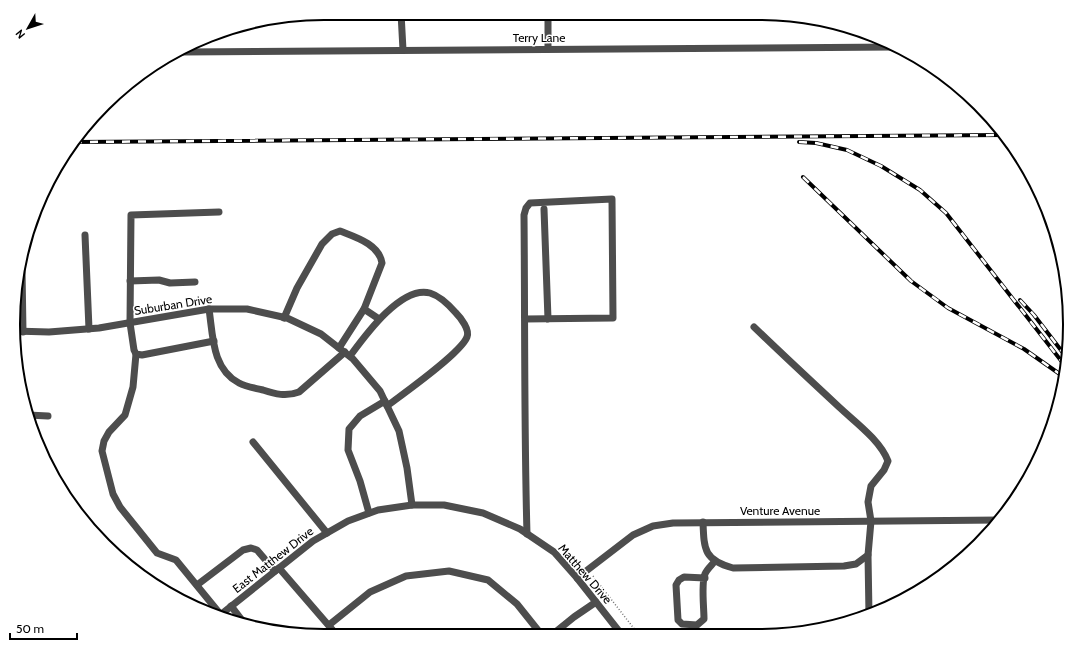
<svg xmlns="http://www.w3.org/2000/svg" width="1083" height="649" font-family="Cabin,sans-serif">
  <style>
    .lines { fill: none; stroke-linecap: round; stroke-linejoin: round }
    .path { stroke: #6f6f6f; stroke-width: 1.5; stroke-dasharray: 1 2; stroke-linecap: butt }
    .minor { stroke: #4d4d4d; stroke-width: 7 }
    .rail-casing { stroke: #000; stroke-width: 4 }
    .rail { stroke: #fff; stroke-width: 2.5; stroke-dasharray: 8; stroke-linecap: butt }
    .labels { text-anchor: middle; stroke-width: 3; stroke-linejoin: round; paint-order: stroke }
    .street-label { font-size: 12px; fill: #000; stroke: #fff }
    .rim { fill: none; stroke: #000; stroke-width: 2 }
  </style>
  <rect width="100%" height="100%" fill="#fff"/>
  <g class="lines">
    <polyline class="path" points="593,576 639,635"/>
    <g class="minor">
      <polyline points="401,13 403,50"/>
      <polyline points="548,49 548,14"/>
      <polyline points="182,52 895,47"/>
      <polyline points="544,209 548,319"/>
      <polyline points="85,235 89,329"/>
      <polyline points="22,269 23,332"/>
      <polyline points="130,281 159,280 170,283 195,282"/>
      <path d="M209,309c4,27 3,60 30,74 7,4 16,5 24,7 12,4 23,7 36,2l46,-40"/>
      <polyline points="364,309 379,319"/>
      <path d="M284,318l13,-30 25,-44 10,-10 8,-3c15,6 39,13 42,32l-18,46 -25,39"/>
      <path d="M525,319l88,-1 -1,-119 -82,4 -4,5 -2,7c1,106 0,213 3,319"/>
      <polyline points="14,331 49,332 99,328 209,309 247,309 287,318 321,334 353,359 380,391 399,431 407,468 412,505"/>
      <polyline points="214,341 142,355 136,354 134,350 130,323 131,215 219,212"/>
      <polyline points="136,354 133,387 125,415 109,432 104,441 102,451 113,494 120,507 157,553 176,560 221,615"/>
      <path d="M350,356c14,-19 51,-71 80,-63 10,3 19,12 26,20 5,5 14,17 11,24 -6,16 -64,57 -80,69"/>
      <polyline points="28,415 48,416"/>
      <polyline points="253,442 327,533"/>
      <polyline points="369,513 360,481 348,450 349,429 360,416 385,401"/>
      <path d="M703,522c1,28 1,38 30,46l111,-2 12,-2 12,-9 3,-34 -3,-19 3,-16 13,-16 4,-9c-8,-21 -33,-39 -49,-54 -28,-26 -57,-53 -85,-80"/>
      <polyline points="868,555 869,615"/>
      <polyline points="279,568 336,634"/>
      <polyline points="577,578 633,535 653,526 673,523 1000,520"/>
      <path d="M705,578l-21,-1 -5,3 -3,5 2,35 4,4 15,1 7,-6c0,-11 -3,-36 1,-45 2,-5 7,-9 10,-13"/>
      <polyline points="197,585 243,550 251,548 257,550 275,571"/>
      <polyline points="231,606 244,623"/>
      <polyline points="219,616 313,541 348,521 378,510 412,505 444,505 483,513 520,529 554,552 577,578 622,635"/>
      <polyline points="329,625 370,592 406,576 449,571 488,580 517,604 541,634"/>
      <polyline points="553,634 574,617 596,602"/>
    </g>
    <g class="rail-casing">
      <g id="rail">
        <polyline points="74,142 1004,135"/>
        <polyline points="799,142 816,143 847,150 881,166 920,190 946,213 1066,367"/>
        <polyline points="803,177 911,281 948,308 1024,349 1064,377"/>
        <polyline points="1020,300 1034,315 1067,358"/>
      </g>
    </g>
    <use href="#rail" class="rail"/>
  </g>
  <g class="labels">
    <g class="street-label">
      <text x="539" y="42">Terry Lane</text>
      <text transform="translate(173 305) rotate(-9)" y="4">Suburban Drive</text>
      <text x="780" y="515">Venture Avenue</text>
      <text transform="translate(273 560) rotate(-38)" y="4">East Matthew Drive</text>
      <text transform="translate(585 574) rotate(49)" y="4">Matthew Drive</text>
    </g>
  </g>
  <path d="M0 0H1083V649H0ZM324 20H759A304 304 0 0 1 1063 324V325A304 304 0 0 1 759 629H324A304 304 0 0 1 20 325V324A304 304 0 0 1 324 20Z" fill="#fff" fill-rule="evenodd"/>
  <path class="rim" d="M324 20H759A304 304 0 0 1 1063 324V325A304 304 0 0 1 759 629H324A304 304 0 0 1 20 325V324A304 304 0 0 1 324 20Z"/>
  <g transform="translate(28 28) rotate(231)" stroke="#ffffff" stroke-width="3" paint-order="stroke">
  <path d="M0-3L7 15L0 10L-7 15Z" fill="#000000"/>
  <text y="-6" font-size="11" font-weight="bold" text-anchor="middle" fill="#000000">N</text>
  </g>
  <path d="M10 633v6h67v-6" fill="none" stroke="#000000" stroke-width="2"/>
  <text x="16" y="633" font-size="12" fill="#000000" stroke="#ffffff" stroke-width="3" paint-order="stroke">50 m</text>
</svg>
